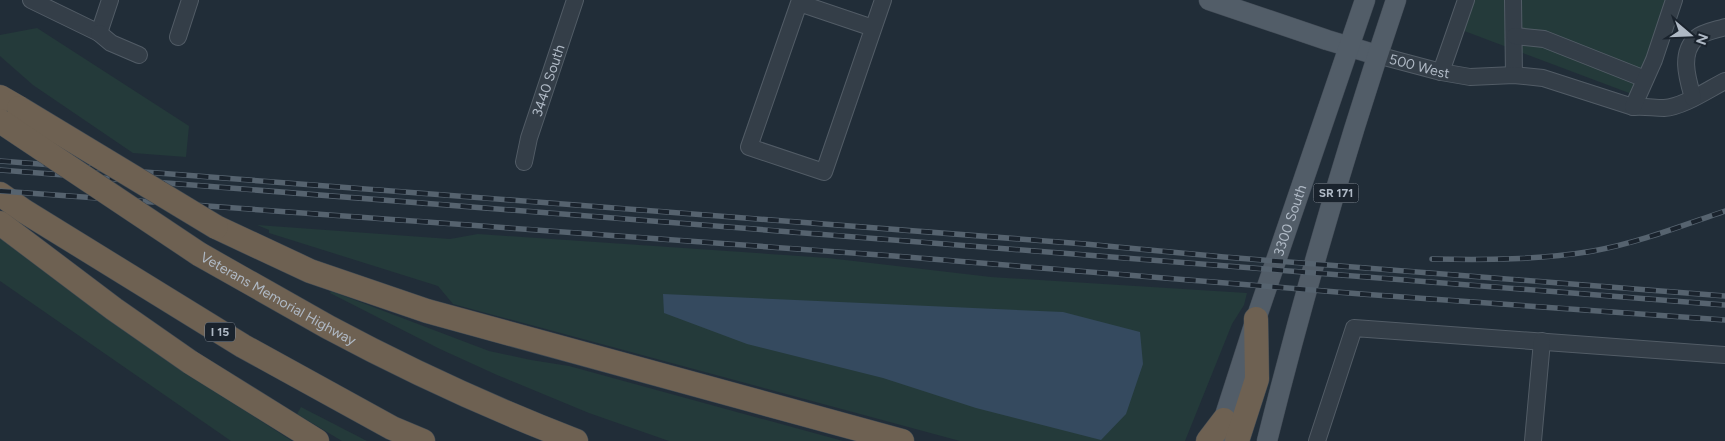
<svg xmlns="http://www.w3.org/2000/svg" width="1725" height="441" font-family="Figtree,sans-serif">
  <style>
    .green { fill: #243a3a }
    .water { fill: #354a5f }
    .lines { fill: none; stroke-linecap: round; stroke-linejoin: round }
    .minor-casing { stroke: #525c66; stroke-width: 18 }
    .major-casing { stroke: #414a55; stroke-width: 21 }
    .highway-casing { stroke: #3f4953; stroke-width: 25 }
    .minor { stroke: #343e48; stroke-width: 16 }
    .major { stroke: #525d68; stroke-width: 20 }
    .highway { stroke: #6e6152; stroke-width: 24 }
    .rail-casing { stroke: #56636f; stroke-width: 5.5 }
    .rail { stroke: #1a232d; stroke-width: 4; stroke-dasharray: 11; stroke-linecap: butt }
    .highway-bridge-casing { stroke: #3f4953; stroke-width: 25; stroke-linecap: butt }
    .highway-bridge { stroke: #6e6152; stroke-width: 24 }
    .labels { text-anchor: middle; stroke-width: 4; stroke-linejoin: round; paint-order: stroke }
    .shield { fill: #1a232d; stroke: #828c97; stroke-width: 1 }
    .shield-label { font-size: 12px; font-weight: bold; fill: #afb9c5 }
    .street-label { font-size: 14px; fill: #afb9c5; stroke: #1a232d }
  </style>
  <rect width="100%" height="100%" fill="#212d38"/>
  <g class="green">
    <polygon points="1468,0 1678,0 1645,99 1459,29"/>
    <polygon points="37,28 189,126 186,157 133,153 33,85 0,56 0,35"/>
    <polygon points="257,225 450,239 478,234 828,258 991,277 1247,293 1244,305 1232,324 1185,441 960,441 453,304 438,286 269,233 269,230"/>
    <polygon points="0,237 92,307 177,367 292,441 231,441 0,281"/>
    <polygon points="331,291 489,351 531,360 569,366 843,441 669,441 589,413 497,375 440,349 330,293"/>
    <polygon points="301,407 367,441 342,441 297,414"/>
  </g>
  <polygon class="water" points="663,294 1063,312 1140,332 1143,364 1126,414 1101,440 976,408 883,378 747,344 664,313"/>
  <g class="lines">
    <g class="minor-casing">
      <g id="minor">
        <polyline points="31,0 99,33 110,0"/>
        <polyline points="1513,0 1514,75"/>
        <polyline points="873,28 799,3 749,147 824,172 883,0"/>
        <polyline points="99,33 111,43 139,55"/>
        <polyline points="1515,36 1544,39 1645,79"/>
        <polyline points="178,37 190,0"/>
        <path id="s1" d="M1377,55l64,17 29,5 44,-2 29,3 90,29c13,-1 20,1 31,1 19,-1 45,-19 61,-27"/>
        <polyline points="1441,72 1466,0"/>
        <path d="M1693,98c-5,-18 -14,-44 3,-60 7,-6 20,-8 29,-11"/>
        <polyline points="1633,107 1654,60 1674,0"/>
        <path id="s2" d="M524,162l5,-24 46,-138"/>
        <polyline points="1317,441 1354,328 1725,355"/>
        <polyline points="1533,441 1542,341"/>
      </g>
    </g>
    <g class="major-casing">
      <g id="major">
        <polyline points="1209,0 1327,40 1377,55"/>
        <path id="s3" d="M1219,434l37,-115 109,-319"/>
        <path d="M1267,441c37,-148 80,-296 129,-441"/>
      </g>
    </g>
    <g class="highway-casing">
      <g id="highway">
        <polyline points="0,97 19,108"/>
        <polyline points="0,194 24,211 243,346 392,428 423,441"/>
        <polyline points="0,223 114,309 190,362 317,441"/>
        <polyline points="216,227 310,271 427,311 902,441"/>
        <path id="s4" d="M199,254c43,24 86,49 129,73 80,43 163,81 248,114"/>
        <polyline points="1208,441 1224,420"/>
        <polyline points="1237,441 1257,379 1256,319"/>
      </g>
    </g>
    <use href="#minor" class="minor"/>
    <use href="#major" class="major"/>
    <use href="#highway" class="highway"/>
    <g class="rail-casing">
      <g id="rail">
        <polyline points="0,161 1085,244 1224,257 1725,296"/>
        <polyline points="0,170 1725,305"/>
        <polyline points="0,191 894,256 1361,294 1725,320"/>
        <path d="M1432,259c53,1 108,1 161,-8 45,-8 88,-25 132,-40"/>
      </g>
    </g>
    <use href="#rail" class="rail"/>
    <g class="highway-bridge-casing">
      <g id="highway-bridge">
        <polyline points="19,108 216,227"/>
        <polyline points="0,121 199,254"/>
      </g>
    </g>
    <use href="#highway-bridge" class="highway-bridge"/>
  </g>
  <g class="labels">
    <g class="shield">
      <rect x="1313.5" y="183.5" width="45" height="19" rx="4"/>
      <rect x="205" y="322.5" width="30" height="19" rx="4"/>
    </g>
    <g class="shield-label">
      <text x="1336" y="197">SR 171</text>
      <text x="220" y="336">I 15</text>
    </g>
    <g class="street-label">
      <text dy="5" stroke="none"><textPath href="#s1" startOffset="44">500 West</textPath></text>
      <text dy="5" stroke="none"><textPath href="#s2" startOffset="85">3440 South</textPath></text>
      <text dy="5" stroke="none"><textPath href="#s3" startOffset="225">3300 South</textPath></text>
      <text dy="5" stroke="none"><textPath href="#s4" startOffset="91">Veterans Memorial Highway</textPath></text>
    </g>
  </g>
  <g transform="translate(1690 35) rotate(109)" stroke="#1a232d" stroke-width="4" paint-order="stroke">
  <path d="M0-4L9 19L0 12L-9 19Z" fill="#afb9c5"/>
  <text y="-8" font-size="14" font-weight="bold" text-anchor="middle" fill="#afb9c5">N</text>
  </g>
</svg>
